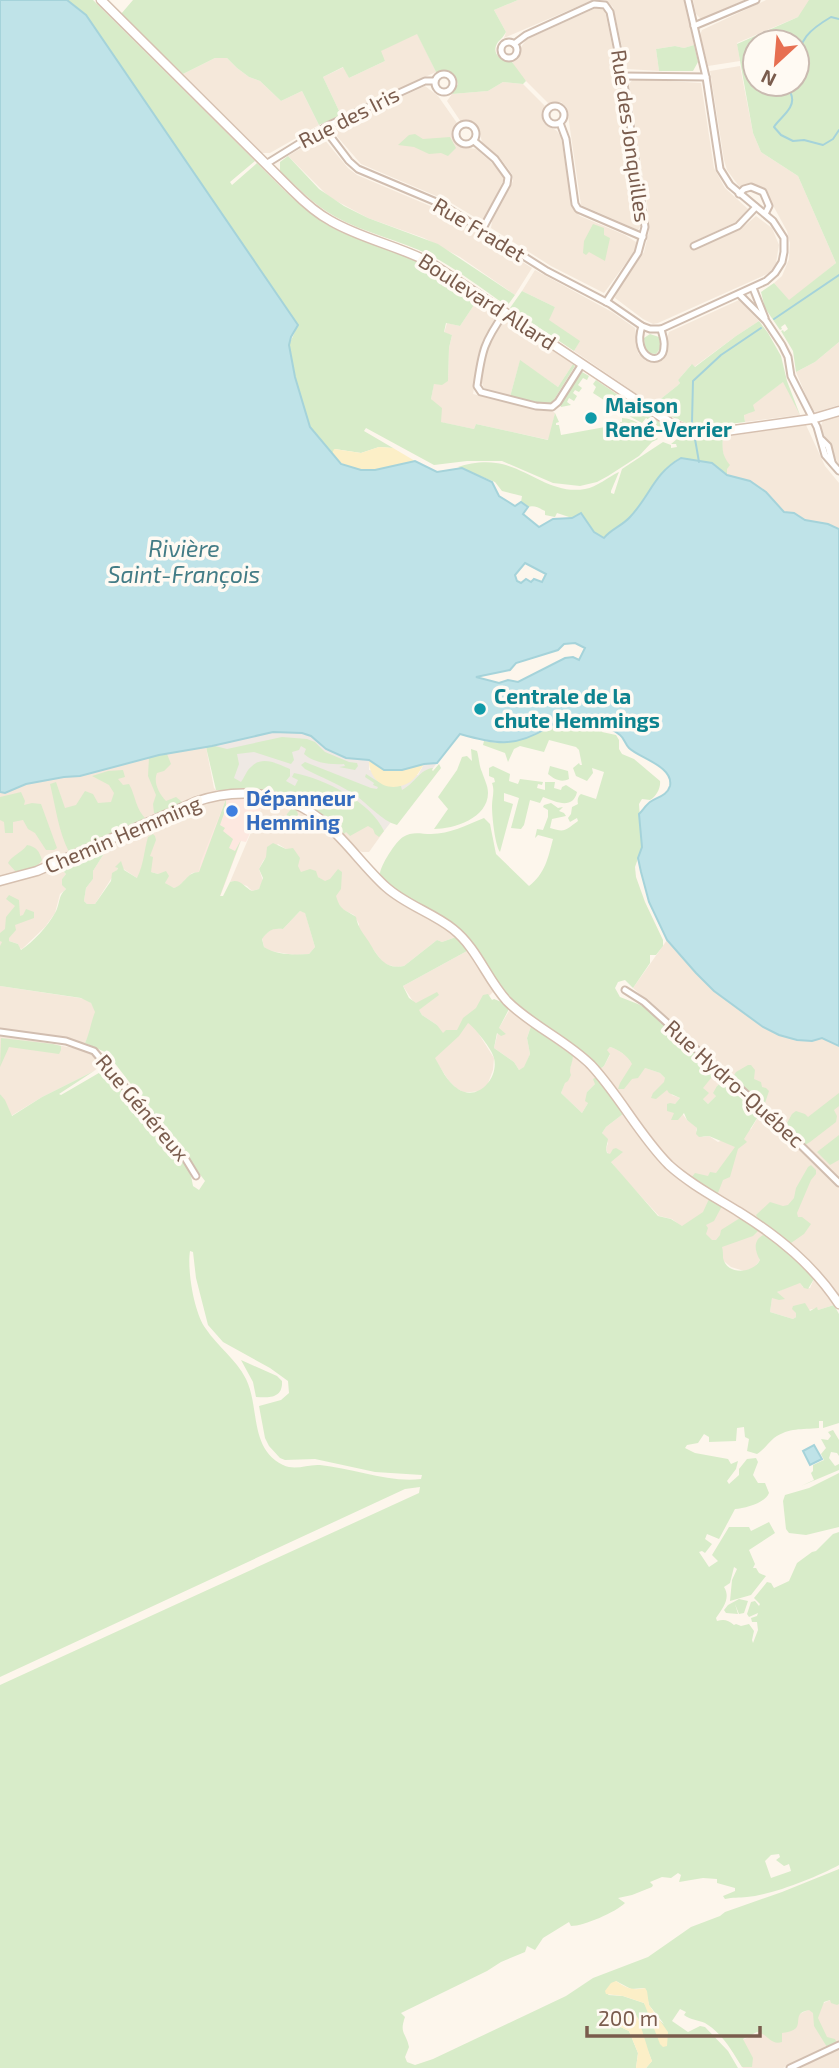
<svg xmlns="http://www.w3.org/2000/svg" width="839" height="2068" font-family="'Exo 2',sans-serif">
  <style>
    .residential { fill: #f5e8da }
    .commercial { fill: #fde8e0 }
    .industrial { fill: #efe9e4 }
    .green { fill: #d8ecc9; fill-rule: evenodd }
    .sand { fill: #fcefc7 }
    .water { fill: #bfe3e8; stroke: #a5d3da; stroke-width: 2; fill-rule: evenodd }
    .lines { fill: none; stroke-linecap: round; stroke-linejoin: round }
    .stream { stroke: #a5d3da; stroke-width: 2 }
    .street-casing { stroke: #d1beb0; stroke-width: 9 }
    .secondary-casing { stroke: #d6c0b0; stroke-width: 11 }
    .street { stroke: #fff; stroke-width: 5 }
    .secondary { stroke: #fff; stroke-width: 8 }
    .culture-dot { fill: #0f9aa8; stroke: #fffaf3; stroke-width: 2.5 }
    .shop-dot { fill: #3f7fe0; stroke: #fffaf3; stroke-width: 2.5 }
    .labels { text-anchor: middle; stroke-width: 7; stroke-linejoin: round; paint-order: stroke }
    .street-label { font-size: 21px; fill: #7a5c4d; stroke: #fffaf3 }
    .culture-label { font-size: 21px; font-weight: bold; fill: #0d838f; stroke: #fffaf3; text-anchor: start }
    .shop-label { font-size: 21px; font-weight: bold; fill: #366cbe; stroke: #fffaf3; text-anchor: start }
    .water-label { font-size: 23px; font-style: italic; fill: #437c86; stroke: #fffaf3 }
  </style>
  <rect width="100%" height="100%" fill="#fdf6ec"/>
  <g class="residential">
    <polygon points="518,0 593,0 504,38 506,32 494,10"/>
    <polygon points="605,0 684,0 694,45 684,48 675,46 656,49 659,71 627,69 613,7"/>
    <polygon points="693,0 745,0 701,19 696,14"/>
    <polygon points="766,0 821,0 798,17 737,43 740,61 708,66 700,35 702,30"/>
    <polygon points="596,8 603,9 605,11 616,64 639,206 640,227 638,230 581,205 567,108 561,102 548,103 520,75 512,62 520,55 521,47 527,39"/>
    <polygon points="417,33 436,72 341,115 323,77 344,67 349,78 385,61 380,51"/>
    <polygon points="215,58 227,58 237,68 249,77 260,81 281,101 302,91 319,125 270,153 262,153 183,74"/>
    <polygon points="740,66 753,133 761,152 798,176 836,263 789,301 774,283 782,276 789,259 790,243 787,231 764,189 751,184 740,187 738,185 727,170 724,160 710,71"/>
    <polygon points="633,79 701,83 714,168 725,188 748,209 738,221 691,243 692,250 741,229 756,216 772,228 779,245 776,263 770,272 765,275 658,323 653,324 643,319 615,298 616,293 644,252 649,231 648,211 629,84"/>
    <polygon points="503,82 523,84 545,106 542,113 543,122 557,131 561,137 572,206 574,210 580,216 625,235 636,242 636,248 631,256 604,293 551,266 491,228 492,221 513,181 512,174 500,158 482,142 479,130 475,124 467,121 461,122 447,101 452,94 488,91"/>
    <polygon points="425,86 438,96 457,123 454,129 452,137 457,144 463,147 476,149 492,163 503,176 503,181 484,220 481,221 448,201 361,164 335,134 336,127"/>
    <polygon points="319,137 324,139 348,168 357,175 442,211 532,268 515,295 460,257 424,238 368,218 329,197 288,156"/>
    <polygon points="535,270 612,312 635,328 638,353 646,361 658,361 664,358 668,349 667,338 669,332 739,300 759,321 736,336 694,367 691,365 678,380 680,383 677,386 653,405 574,351 579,341 548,320 555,307 522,291"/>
    <polygon points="478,299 497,312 498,315 482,343 473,394 542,411 552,411 555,413 549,440 476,424 474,429 440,422 431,399 434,383 448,381 449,348 452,335 444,333 447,323 460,326"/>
    <polygon points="505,320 508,320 573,364 558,387 520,361 510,397 491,392 484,388 481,381 488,345 492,337"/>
    <polygon points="839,342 839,405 816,412 812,410 796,372 815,362"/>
    <polygon points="784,381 800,415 745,422 744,414 750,413 752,405"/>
    <polygon points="839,416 839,465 820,427 823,421"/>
    <polygon points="806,425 825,466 839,483 839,529 828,524 805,520 794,513 784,512 766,492 750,481 727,475 727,468 722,448 723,437"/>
    <polygon points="206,747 214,788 217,791 187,801 32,868 0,877 0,792 5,793 26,784 64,777 80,776 159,755"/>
    <polygon points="218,799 226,799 199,872 192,873 178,887 174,888 167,885 165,883 166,879 158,874 151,872 137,878 122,868 118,868 95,904 87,904 84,901 86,888 93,879 93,871 105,852 107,846 201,803"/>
    <polygon points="269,800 288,805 302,811 321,824 384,892 404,906 445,928 456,937 442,942 437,940 404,966 397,967 384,964 359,930 359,924 354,915 342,909 325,882 318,877 301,873 286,849 278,844 263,861 259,869 263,881 259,889 252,891 247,886 233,881 230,882 263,804"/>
    <polygon points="362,812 384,831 369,852 362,852 358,850 343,835"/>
    <polygon points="63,864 60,868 66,874 62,879 62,884 66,889 60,894 55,913 45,927 22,949 19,948 18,944 9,941 0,946 0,885 25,879"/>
    <polygon points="300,911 305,912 315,947 309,954 295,955 270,951 264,947 262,938 268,932 273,928 283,929"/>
    <polygon points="667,940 696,973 714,990 763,1027 779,1035 812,1041 822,1038 839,1046 839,1178 764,1106 633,988"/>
    <polygon points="467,951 494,991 477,1008 475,1028 494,1058 493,1070 487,1086 481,1091 471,1092 463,1092 456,1088 449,1081 434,1058 458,1036 443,1034 440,1031 437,1025 422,1015 403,986"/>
    <polygon points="0,986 86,999 91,1003 96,1012 94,1023 85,1043 0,1028"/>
    <polygon points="510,1009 531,1026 527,1038 530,1054 525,1067 519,1070 514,1062 494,1048 499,1028"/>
    <polygon points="0,1035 85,1050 95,1055 101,1062 101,1065 94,1071 42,1097 11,1116 0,1094"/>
    <polygon points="610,1047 616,1049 645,1068 660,1073 665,1078 672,1095 680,1098 675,1104 687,1120 695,1125 697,1128 696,1131 703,1137 709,1136 718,1142 751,1129 761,1112 827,1174 839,1187 839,1298 813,1265 783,1237 699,1184 676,1166 656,1146 600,1069 604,1066 610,1055 606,1050"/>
    <polygon points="573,1056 596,1077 595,1084 587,1092 588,1103 582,1113 561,1093 569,1072"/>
    <polygon points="716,1072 725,1080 717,1086 716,1096 708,1104 696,1092"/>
    <polygon points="623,1114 658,1160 683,1183 765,1234 756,1249 760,1260 754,1268 744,1271 731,1267 672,1219 659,1216 625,1179 611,1162 606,1149 608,1143 602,1133 606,1127"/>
    <polygon points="814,1279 834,1305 818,1310 817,1308 796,1313 796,1317 793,1319 770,1312 772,1297 777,1292 796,1283 800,1283 803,1287 810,1288"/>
    <polygon points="839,1996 839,2042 783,2068 743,2068 729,2046"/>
    <polygon points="839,2048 839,2068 796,2068"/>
  </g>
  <polygon class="commercial" points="242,798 269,800 263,804 246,842 241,841 220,897 198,875 201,861 226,799"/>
  <polygon class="industrial" points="288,731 311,736 326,749 346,758 369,760 369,770 418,775 424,764 437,763 384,831 362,812 235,785 206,747 273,732"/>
  <g class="green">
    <path d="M67,0h26l162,161 -25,21 2,3 25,-22c23,23 46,48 74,64 23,12 48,18 72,28 27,11 51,27 75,44l-18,27 -14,-3 -2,9 8,3 -3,13 -1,33 -6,4 -8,-1 -3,15 11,9 -1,14 33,7 2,-5 72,16 7,-27 4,9 -3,1v2h3l2,10 55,-10v-3h6v-4c13,0 27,12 36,21l-6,3 -13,14 -31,20 -11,6 -17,4 -27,-3 -51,-22h-35l-33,4 -68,-37 -2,3 29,17 -14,-1 -18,6 -26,-4 -3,5 -22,-27 -16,-50 -5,-32 9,-20 -212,-310z"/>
    <path d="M133,0h385l-24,10 12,22c-2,4 -5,7 -8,10 -8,12 4,20 14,20l14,19 -3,3 -20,-2 -15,9 -36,3 6,-10 -3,-8 -7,-5 -12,1 -19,-38 -36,17 4,10 -36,17 -6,-11 -20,10 18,38 -22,10 -17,-34 -21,10 -21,-20 -11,-4 -12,-9 -10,-10h-12l-32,16 -62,-60z"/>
    <path d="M809,0h30v342l-24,20 -19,10 -3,-21 -12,-20 2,-1 1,2 4,-3 -3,-5 -4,3 1,2 -2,1 -15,-22 -4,-16 13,-9 15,17 47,-37 -38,-87 -37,-24 -8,-19 -16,-89 61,-27zM755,42h42v42h-42z"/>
    <polygon points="694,45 698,62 693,71 659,71 656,49 675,46 684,48"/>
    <polygon points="415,134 423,139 450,137 456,148 448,156 441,153 429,154 414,147 398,145 409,135"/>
    <path d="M288,156l31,33 25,17 24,12 70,26 77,51 -8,11c-25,-17 -50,-37 -77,-51 -31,-15 -66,-22 -96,-39 -21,-12 -37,-29 -54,-45v-9z"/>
    <polygon points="593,224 604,228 604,235 610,238 605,261 589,252 586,255 583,253 584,241"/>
    <polygon points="522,291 555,307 549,320 580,341 574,351 510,308"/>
    <path d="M759,321l9,12 13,23 6,25 13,34 -17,-33 -30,23 2,6 -11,4 1,7c-43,5 -55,9 -92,-17l24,-19 3,-3 -2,-3 14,-16 3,3 41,-31z"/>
    <polygon points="650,334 659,337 661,347 656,354 647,353 645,348 644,338"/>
    <path d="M520,360l38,27 15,-23 2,2 -23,37c-14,3 -28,-3 -42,-6z"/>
    <polygon points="582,372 589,376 587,380 583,378 578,385 582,388 579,392 575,390 573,393 577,396 574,401 569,398 567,402 571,405 561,407 560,405"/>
    <polygon points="596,380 627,401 627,402 607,402 593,393 596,387 593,384"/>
    <polygon points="636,407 672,430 668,432 665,431 646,418 642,423 629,416 634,408"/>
    <path d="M677,433l24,5 22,-1c-1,11 -1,19 7,28l-3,4v6l-15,-12 -32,-5c-26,15 -30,38 -50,59 -8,9 -19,12 -26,21l-10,-6 -13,-19 -9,5 -15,-5 -2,4 -10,-2v-4c-6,-3 -11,-6 -17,-4l-7,-5 1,-6 -20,-5 -7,-9 -37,-15c11,-4 27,-6 38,-4 31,4 55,32 89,26 12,-2 23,-12 34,-17l-8,19v2l3,1 8,-25 41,-27 8,3v3l6,-1 -1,-3h-5l6,-5z"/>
    <path d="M563,719l27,7 3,4 3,-7 8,3 -2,6 14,3 3,5v9l3,5 12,5 26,22c1,7 -4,16 -10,19l-8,-1 -3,5 3,43 -7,20 1,10 9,25 18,38v6l-7,9h-6v8l-17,25 -8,-8 -7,2 -3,6 5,9 23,9 58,52 -3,6 6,-4 12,12 -13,16 6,5 -6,6 5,5 8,-8 -3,-3 4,-7 8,-6 36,32 -17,27 3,3 -9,7 -8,28 -7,3 -5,13h-2l-25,-15 4,-5 13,3 2,-4 6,1 19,-26 -26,-11 -10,1 -3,-3 1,-6 -10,-8 -3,-7 -6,7h-7l3,-7 -7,-2v-7l3,-1 5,1 5,-6 -11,-5 -2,-3 -11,9 -5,-1 2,-5 11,-11 1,-4 -5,-5 -15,-5 -7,10 -6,1 -8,10h-6l2,-6 12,-19c-4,-8 -14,-15 -22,-17l-3,3 3,4 -6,12 -4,3c-28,-21 -66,-45 -89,-70 -21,-23 -32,-54 -56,-74 -23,-19 -58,-24 -75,-51 0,-8 16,-33 23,-37 9,-6 18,-3 28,-3 19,0 35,-9 53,-16l6,6 6,30 33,32c16,-12 19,-28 24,-47l-15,-4 -3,3 2,-9 6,1 5,-13v-7l-5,-3 1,-2 7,-2 7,5 5,-1 -4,4 5,2 2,3 -14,3 -2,9c16,5 15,2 28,-7l-1,-3 -7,4 -2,-4 3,-4 1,-7 6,-3c-1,-4 0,-8 3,-10l15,5 8,-27 -12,-4 1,5 -6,8 -11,-5 -3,-8 6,-5 1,2h2l-3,-15 -3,-3 -27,-7 -5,12 -24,-6 -6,3 -6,13 -3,-9 -22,-8 1,-4c33,6 51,-6 79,-22z"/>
    <path d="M282,737l25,2 8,3 10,10 24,10 8,1 1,3 -3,4 -16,-3 6,-1 -1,-2c-13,1 -30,-1 -40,-10l2,-5 -5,-3 -2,4 -7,2 2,8 -3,4 -37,-12 -17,2 2,10 -5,14 7,4c4,-5 5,-11 10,-15 11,-12 27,-3 39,2v7l-4,5 9,5 3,-6 -6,-3 2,-4c31,6 77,29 90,58l-5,6 -4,-3 -2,-5 -5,-3 -18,10 -4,-4 -3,3c-28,-28 -59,-44 -99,-46 -10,0 -19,2 -28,1l-10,-43 9,-1 12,3z"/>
    <path d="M471,749l6,2c2,6 2,15 5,21 2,7 6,13 6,21 0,25 -34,36 -54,36l14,-20 -10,-12 19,-27 5,-13 5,-1 5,5z"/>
    <path d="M167,754l4,10 -7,7 -7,2c-4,9 2,21 9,28l10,-4 6,5 -25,12 -3,-1 -1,-9 3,-9 -8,-19 1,-19z"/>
    <path d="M305,762l66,26 6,1 1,-2 -5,-2 1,-2 -9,-6 1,-3c12,8 20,13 35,12l1,4c12,-6 18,-21 31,-22l-1,2 1,1 6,-7 2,4 -44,57c-15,-4 -29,-21 -43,-31 -16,-10 -33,-17 -49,-25l-4,-4z"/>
    <path d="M493,766l17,8 -1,7 9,3 2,-5 23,3 -1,3 -4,-1 -1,4 8,2v-8h10l-1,6 7,2 1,-3 4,-2 11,7c-4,18 -21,10 -34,5l-3,6 -10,-3 -6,25 -3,4 -10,-1 8,-30 -15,-5v8l9,3 -13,48c-5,-7 -8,-35 -8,-46 0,-8 3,-15 0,-23l3,-1 -1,-4 -5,-2v-8z"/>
    <path d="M550,766l18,5 1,8c-8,4 -15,0 -21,-5z"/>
    <path d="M123,770l2,7 -7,2 5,6 6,-1c7,12 6,25 18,36l-78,32c-11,-22 -13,-44 -19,-68l6,-2 9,26 11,-3 9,-14 8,3 5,9 13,-1 3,-9 -5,-8 -17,-9 16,-5z"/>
    <polygon points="21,792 25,801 24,805 32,803 41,804 57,848 54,850 46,850 35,833 28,829 23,820 13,822 13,833 5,833 4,822 0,820 0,797"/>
    <path d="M226,799v9l-6,17 5,3 -2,3 10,8 -4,9 6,3 6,-11 -21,56h3l7,-14c10,-4 14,5 22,9l7,-2 4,-11 -4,-9 7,-12 1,-10 6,-4 13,6 7,-1 7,10 -2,8 3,6 9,-3 6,2 2,6 7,4 5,-2 8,-10 4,3 -1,17 -5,7c5,16 9,13 20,21 2,11 7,16 13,25 9,15 16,28 35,24l33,-26 5,2 14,-5 11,14 -64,35 6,12 7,5 21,-11 2,3 -20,15 3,5 15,10 6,8 3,-3h11l6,-12 13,-10 7,-13 5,-1 4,6 2,-1 10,4 5,6 -10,19 7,6 -5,2 -4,-3 -3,15 20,14 5,8 5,-3 6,-13 -3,-16 4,-12 42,30c0,7 -5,13 -2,19l-3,6 -3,2 -4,10 21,20 6,-10 -3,-2 2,-9 8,-8 -2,-5 3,-2 27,37 -17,13 -4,6 6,6 -2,10 1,4 3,1 3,-5 3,-1 7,4 -12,10 47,54 13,3 11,7 21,-14 6,-13 13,7 -8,15 -8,4 2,3 -2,6 6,6h4l4,-5 1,-5 19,-12 19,12 -6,6 -31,11c1,3 1,7 1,11 4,18 31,15 37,2 -6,-10 -7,-21 5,-26l22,18 27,27 -6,10 -4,-1 -4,-5 -23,9 8,7 -6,1 -7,-2 -2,14 23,7 3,-2v-4l-4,-4 1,-3 12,-3 5,8 7,-4 1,3 16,-5 5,9v109l-16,5v-7h-4v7c-18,2 -29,-1 -45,10 -6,5 -10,12 -17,16l-10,-3 2,-12 -4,-2 -1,-10 -7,1 -1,13 -27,1v-5l-5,-3 -6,9 -11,2 -2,3 10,5 33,6 3,5 7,-3 -2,8 -9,12 2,3 10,-9v-6l8,-10 9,-1 2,4 -5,13 5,8h7l4,10c-4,10 -23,15 -34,16l-16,30 -12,-5 -2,5 7,5 -7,9 -3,-2 -3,1 10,15 9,-6 -6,-6 17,-28h20l2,4 18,-9 6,11 -26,17 6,14 -2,4h3l3,5 7,3 -15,19 -21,6 2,-21 5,-11 -3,-2 -4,16 -6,4c7,11 -1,21 -8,31l1,3c7,-2 11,-1 17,4l2,-1 5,2 8,-2 5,7 -2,9 1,3 5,-13 -1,-8h-5l-1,-4 6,-2 1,-3 -9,4 -2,-3 4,-12 4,-1 4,5 1,-2 -6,-6 13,-16 4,1 3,5 15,-7 8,-18 15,-11 4,-1 17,-17 6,-2v333c-22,12 -67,30 -92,32 -8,1 -14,0 -22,2l-2,-3 12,-5v-3l-18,-5v-4l-14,-1 -24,4 2,-7 -3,-2 -7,5 -9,-1 -12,5 3,3 -1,2 -20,8 -14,3 7,5c-9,9 -41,23 -54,23l-2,-4 -26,16 -8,12 -8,-4 -2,6 -24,10 -14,9 -86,42 4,4c-6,17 1,15 4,30l-4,10 2,5 8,3 18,-6 133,-63 27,-18 55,-21 43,-30 29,-11 5,-4 57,-20 57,-23v135l-2,1 -6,-2 -1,-3 -6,2 -6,16 9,19 8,2 2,4 -10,4 -13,-21 -1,-13 -4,-3c-22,4 2,20 -27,23v9c-11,4 -14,-8 -25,-10l-14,7 10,19 -1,9h-10c-10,-16 -20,-34 -37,-44 -7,-3 -14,-3 -21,-8l2,-3 -6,-3 -8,12 16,11 12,-6 5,1 23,24 10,17h-92l6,-7 -8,-20 -6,-23 -13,-8 -14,6 -3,5 21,10 9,22 -2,15h-636v-383l419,-192 1,-6 -15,2 -405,188v-583l5,6 7,16 30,-19 52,-26 -35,23 2,1 43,-25 3,1 76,89 8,16 2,10 6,4 6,-9 -98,-128 -22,-10c5,-11 6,-21 10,-31l-4,-9 -10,-5 -81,-12v-40l2,-4 -2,-1v-8l5,-4 1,-12 9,-11 -9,-7 3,-4 10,5 1,16 3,-1 3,-6 8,3v6l-19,7 1,5 -7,8v3l9,3 3,6c13,-9 26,-23 34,-37 5,-8 3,-18 11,-24l-4,-4v-6l4,-5 -6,-6 3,-4 44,-18 -2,6 -12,19v8l-7,9 -2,13 3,3h8l16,-23 1,-8 5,-3 1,-2 -3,-1 6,-6 3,9 13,8c7,-14 7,-28 11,-41l5,-3 2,2 1,4 -6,16 3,1 -2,15 7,2 8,-3 3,5 -4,7 9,5c10,-3 13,-16 25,-16zM300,911l5,2 10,34 -6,7c-14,1 -33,1 -45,-7l-2,-8c7,-9 10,-11 21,-10zM468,1023c7,5 24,26 26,35 5,20 -16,44 -36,31 -11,-7 -17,-21 -23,-31l24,-22zM190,1251l3,1 3,26 12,47 15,17 47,26 18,13 1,12 -8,7 -22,6 6,32 4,8 11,12 5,2 30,-1 60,13 47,3 -1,4c-32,4 -69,-11 -101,-14 -13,-1 -24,6 -37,0 -34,-17 -23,-57 -37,-86 -10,-20 -28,-32 -40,-50 -12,-16 -19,-59 -16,-78zM779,1854l1,3 -4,3 8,6 5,-2 2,7 -20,7 -6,-17 6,-6zM616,1981l15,8 14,-1 4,17 15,19 -15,-12 -5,-9 -21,-7 -15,-1z"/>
    <path d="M292,808l5,3c4,10 -5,19 -15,17l5,-14z"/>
    <path d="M27,845c10,2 12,6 15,15 -4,8 -17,11 -26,12l-8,-9c4,-8 14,-10 19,-18z"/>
    <polygon points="1,1038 53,1044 61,1046 61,1050 59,1054 9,1047 0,1067"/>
    <polygon points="748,1065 751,1065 755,1070 754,1079 761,1082 762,1087 766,1088 769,1091 764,1106 733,1077 736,1072"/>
    <polygon points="839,1093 839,1106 834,1110 837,1116 836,1122 810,1142 805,1145 789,1129 787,1123 792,1114 796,1111 805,1114 808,1117"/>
    <polygon points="839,1135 839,1160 830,1165 817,1152"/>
    <polygon points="811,1165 816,1170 816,1174 811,1180 797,1213 798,1217 802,1217 811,1224 804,1234 791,1243 758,1219 756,1215 770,1202 783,1206 788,1205 794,1198 796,1188 808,1167"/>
    <path d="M241,1360l36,16 5,5c1,17 -12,17 -26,16l-3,-15z"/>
    <polygon points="833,1430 839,1440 839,1456 837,1453 831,1452 829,1458 835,1466 839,1464 839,1470 801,1486 814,1480 811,1473 813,1471 813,1465 824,1460 821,1454 826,1448 821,1439 828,1440 831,1436 828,1432"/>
    <polygon points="839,1473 839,1527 806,1535 789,1533 786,1529 783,1501 785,1495 809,1488"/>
    <polygon points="739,1599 748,1601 744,1613 739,1614 735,1604 738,1614 726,1613 724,1610 728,1605"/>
  </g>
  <g class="sand">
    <path d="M379,447l14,1 22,13c-28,7 -62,20 -83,-7l2,-5 27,4z"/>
    <path d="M369,760l6,4 27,6 22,-6c-4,6 -7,13 -14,18 -20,12 -41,1 -41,-22z"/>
    <path d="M616,1981c10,7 17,10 29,7l2,3 2,14 19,27 -1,14 -4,1 -3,-3 -16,-41 -21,-7 -17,-2 -1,-3 6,-8z"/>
    <path d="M625,2010c4,1 8,2 11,5 4,5 12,37 16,46l-6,7h-10l2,-15 -9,-22 -21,-10 3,-5z"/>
  </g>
  <g class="water">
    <path d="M0,0h67l19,15 212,310 -7,12 -2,8 6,32 15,50 31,37 20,6h14l40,-9 22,11 25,-4 30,14 7,14 16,10 6,-4 7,5 -5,7 16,13 14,-8 19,-1 9,-5 13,19 10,6c7,-9 18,-12 26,-21 20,-21 24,-44 51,-59l31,5 15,12 23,6 16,11 18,20 10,1 11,7 23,4 11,5v517l-17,-8 -10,3 -15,-1 -18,-5 -16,-8 -49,-36 -18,-18 -29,-33 -18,-38 -8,-30 -3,-14 4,-11 -3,-33c4,-4 7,-9 11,-12 7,-5 17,-6 20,-16 4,-20 -31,-28 -41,-38 -4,-4 -5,-10 -9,-13 -7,-6 -35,-19 -44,-20 -10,0 -21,9 -29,13 -33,20 -52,16 -87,6l-23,29 -13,1 -22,6h-18l-15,-10 -23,-2 -20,-9 -15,-13 -9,-3 -29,-1 -61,14 -53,9 -79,21 -16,1 -38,7 -21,9 -5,-1zM525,563l21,11 -4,8 -8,-3 -3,3 -5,-3 -5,4 -4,-2 -2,-6zM575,643l10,5 -6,12 -6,-3 -8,1 -47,24 -10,-2 -9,3 -23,-6 34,-7 6,-7 42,-13 6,-6z"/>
    <polygon points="814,1445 822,1459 810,1465 803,1451"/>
  </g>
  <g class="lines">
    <g class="stream">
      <path d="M797,65c2,-26 12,-35 34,-48l8,2"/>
      <path d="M783,84c2,4 6,6 8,10 6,14 -12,24 -17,33l7,8 12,6 11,-1 19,5 10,-6 6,-9"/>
      <polyline points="774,319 839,275"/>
      <polyline points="692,422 693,381 721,355 761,328"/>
      <polyline points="695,439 699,462"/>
    </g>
    <g class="street-casing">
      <g id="street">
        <polyline points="694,26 756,0"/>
        <circle cx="509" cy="50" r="8"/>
        <polyline points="514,44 526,35 594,4 605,5 610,12 623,76 645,227 638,253 606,302"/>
        <circle cx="444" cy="83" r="9"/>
        <polyline points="623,76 706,77"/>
        <circle cx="555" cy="115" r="9"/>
        <polyline points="560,123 566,139 575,204 578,209 643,237"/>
        <circle cx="466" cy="134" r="10"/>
        <polyline points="324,128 349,161 358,169 441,204 547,271 610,304 642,326 650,329 661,329 766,281 775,273 782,262 784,252 784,238 773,221 730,185 720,169 706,77 688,0"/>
        <polyline points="474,141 495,159 508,177 507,184 482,230"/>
        <polyline points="266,164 329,125 425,81 435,81"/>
        <polyline points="739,194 744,189 751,187 763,192 769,206 765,214"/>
        <polyline points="694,246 738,226 756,207"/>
        <polyline points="753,288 765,318"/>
        <polyline points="739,294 766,321 782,345 788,357 791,376 817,427 825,455 839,471"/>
        <path d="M505,312c-21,30 -23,38 -28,74l4,6 55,14 16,1 6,-5 24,-38"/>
        <path d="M642,326c-11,33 22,43 22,20 1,-5 -2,-12 -3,-17"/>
        <polyline points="822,440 828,446 832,462"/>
        <polyline points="625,990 644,1002 775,1120 839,1183"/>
        <polyline points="0,1032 66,1041 94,1051 185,1158 196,1176"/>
        <polyline points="790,2068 839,2045"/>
      </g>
    </g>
    <g class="secondary-casing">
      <g id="secondary">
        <path d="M101,0l191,190c12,12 24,23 39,31 31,18 68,25 100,42l241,161 21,8 19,1 100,-14 27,-8"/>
        <path d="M0,881l37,-10 158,-69c31,-11 67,-12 98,1 41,17 62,56 93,84 20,18 47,26 67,42 24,19 34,50 54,72 25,25 59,39 84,64 29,31 48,70 78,100 21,19 46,32 70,47 40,25 74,53 100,92"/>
      </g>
    </g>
    <use href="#street" class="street"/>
    <use href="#secondary" class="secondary"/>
  </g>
  <g class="culture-dot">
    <circle cx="591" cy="418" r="7"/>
    <circle cx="480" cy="709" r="7"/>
  </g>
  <circle class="shop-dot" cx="232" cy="811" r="7"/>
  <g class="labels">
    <g class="street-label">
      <text transform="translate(349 118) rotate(-27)" y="7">Rue des Iris</text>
      <text transform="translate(630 136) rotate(82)" y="7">Rue des Jonquilles</text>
      <text transform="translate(479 230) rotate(31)" y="7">Rue Fradet</text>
      <text transform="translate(487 302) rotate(33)" y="7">Boulevard Allard</text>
      <text transform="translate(123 835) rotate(-23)" y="7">Chemin Hemming</text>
      <text transform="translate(734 1084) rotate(42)" y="7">Rue Hydro-Québec</text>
      <text transform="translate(142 1108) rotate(50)" y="7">Rue Généreux</text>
    </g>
    <g class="culture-label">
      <text x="605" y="413">Maison<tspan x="605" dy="24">René-Verrier</tspan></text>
      <text x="494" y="704">Centrale de la<tspan x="494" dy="24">chute Hemmings</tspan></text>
    </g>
    <g class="shop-label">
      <text x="246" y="806">Dépanneur<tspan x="246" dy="24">Hemming</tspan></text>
    </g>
    <g class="water-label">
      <text x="184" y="557">Rivière<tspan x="184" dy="26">Saint-François</tspan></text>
    </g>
  </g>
  <g transform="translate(776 63) rotate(206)"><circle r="33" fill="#fffaf3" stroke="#cabbb1" stroke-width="2"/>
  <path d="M0-5L12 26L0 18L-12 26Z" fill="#e76f51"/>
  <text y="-10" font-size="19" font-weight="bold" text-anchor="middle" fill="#7a5c4d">N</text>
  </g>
  <path d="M587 2026v10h173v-10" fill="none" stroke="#7a5c4d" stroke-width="3.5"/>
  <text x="598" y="2026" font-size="21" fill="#7a5c4d" stroke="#fffaf3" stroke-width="5" paint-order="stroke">200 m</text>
</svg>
